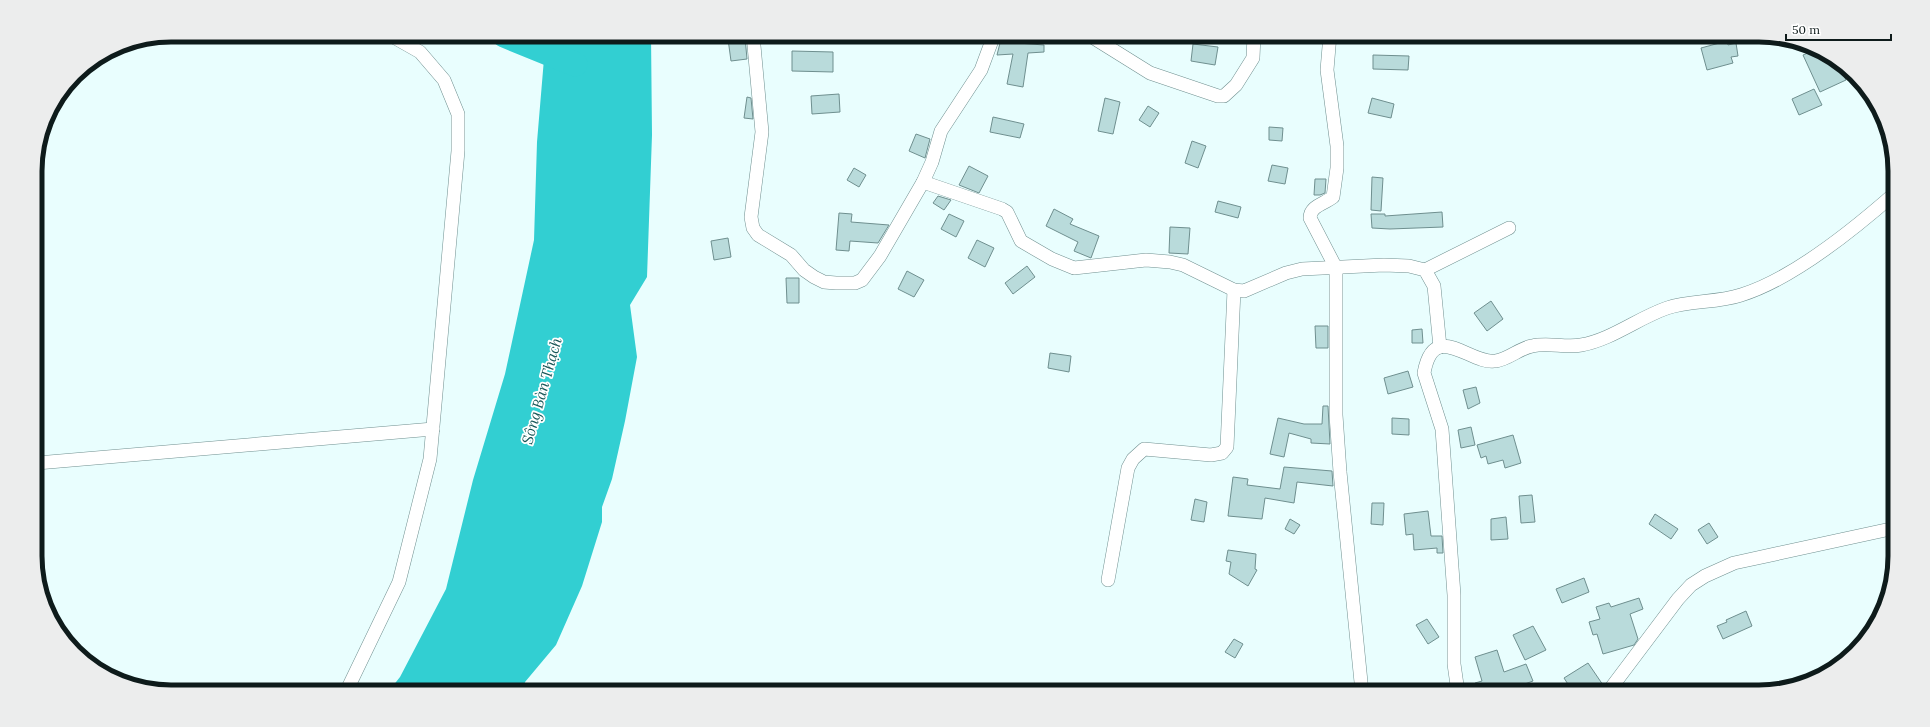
<svg xmlns="http://www.w3.org/2000/svg" width="1930" height="727" font-family="Lora,serif">
  <style>
    .water { fill: #32cfd2 }
    .lines { fill: none; stroke-linecap: round; stroke-linejoin: round }
    .river { stroke: #32cfd2; stroke-width: 25 }
    .building { fill: #b9dbdb; stroke: #6f8f8f }
    .street-casing { stroke: #709090; stroke-width: 14 }
    .street { stroke: #fff; stroke-width: 13 }
    .labels { text-anchor: middle; stroke-width: 3.5; stroke-linejoin: round; paint-order: stroke }
    .water-label { font-size: 15px; font-style: italic; fill: #165556; stroke: #fff }
    .rim { fill: none; stroke: #0e1b1b; stroke-width: 5 }
  </style>
  <rect width="100%" height="100%" fill="#e9fefe"/>
  <polygon class="water" points="546,35 651,35 652,135 647,277 630,305 637,357 625,421 612,479 602,507 602,522 582,586 556,645 525,682 523,692 388,692 400,677 446,589 473,480 505,374 534,240 537,142"/>
  <g class="lines">
    <polyline class="river" points="504,35 575,64"/>
  </g>
  <g class="building">
    <polygon points="1002,35 1019,36 1018,43 1044,45 1044,52 1028,53 1023,87 1007,84 1013,54 997,55"/>
    <polygon points="745,37 747,59 731,61 728,39"/>
    <polygon points="1727,41 1728,45 1736,43 1738,56 1731,57 1733,63 1707,70 1701,48"/>
    <polygon points="1193,44 1218,47 1215,65 1191,61"/>
    <polygon points="1815,50 1840,67 1846,80 1820,92 1803,55"/>
    <polygon points="792,51 833,52 833,72 792,71"/>
    <polygon points="1373,55 1409,56 1408,70 1373,69"/>
    <polygon points="1814,89 1822,105 1799,115 1792,99"/>
    <polygon points="839,94 840,112 812,114 811,96"/>
    <polygon points="747,97 751,98 753,119 744,118"/>
    <polygon points="1105,98 1120,102 1113,134 1098,131"/>
    <polygon points="1372,98 1394,104 1391,118 1368,113"/>
    <polygon points="1148,106 1159,113 1150,127 1139,120"/>
    <polygon points="993,117 1024,124 1020,138 990,132"/>
    <polygon points="1269,127 1283,128 1282,141 1269,140"/>
    <polygon points="916,134 930,139 925,158 909,151"/>
    <polygon points="1192,141 1206,146 1198,168 1185,163"/>
    <polygon points="1272,165 1288,168 1285,184 1268,181"/>
    <polygon points="969,166 988,176 979,193 959,185"/>
    <polygon points="854,168 866,175 859,187 847,180"/>
    <polygon points="1372,177 1383,178 1381,211 1371,210"/>
    <polygon points="1315,179 1326,179 1325,193 1320,195 1314,195"/>
    <polygon points="938,196 951,200 944,210 933,203"/>
    <polygon points="1218,201 1241,207 1238,218 1215,212"/>
    <polygon points="1054,209 1073,219 1070,224 1099,236 1091,258 1074,251 1078,242 1046,226"/>
    <polygon points="1442,212 1443,227 1390,229 1372,228 1371,214 1385,214 1385,216"/>
    <polygon points="839,213 852,214 851,222 889,225 878,243 850,241 849,251 836,250"/>
    <polygon points="949,214 964,221 956,237 941,229"/>
    <polygon points="1170,227 1190,228 1188,254 1169,253"/>
    <polygon points="728,238 731,257 714,260 711,241"/>
    <polygon points="977,240 994,248 985,267 968,258"/>
    <polygon points="1027,266 1035,277 1013,294 1005,283"/>
    <polygon points="907,271 924,280 914,297 898,289"/>
    <polygon points="786,278 799,278 799,303 787,303"/>
    <polygon points="1491,301 1503,319 1487,331 1474,313"/>
    <polygon points="1315,326 1328,326 1328,348 1316,348"/>
    <polygon points="1422,329 1423,343 1412,343 1412,330"/>
    <polygon points="1050,353 1071,356 1069,372 1048,368"/>
    <polygon points="1408,371 1413,387 1388,394 1384,378"/>
    <polygon points="1476,387 1480,403 1468,409 1463,390"/>
    <polygon points="1323,406 1328,406 1330,444 1311,443 1311,439 1289,433 1284,457 1270,454 1278,418 1304,424 1322,424"/>
    <polygon points="1392,418 1409,419 1409,435 1392,434"/>
    <polygon points="1471,427 1475,445 1461,448 1458,430"/>
    <polygon points="1513,435 1521,463 1505,468 1503,460 1488,464 1486,456 1481,458 1477,445"/>
    <polygon points="1284,467 1332,471 1333,486 1297,482 1294,503 1265,498 1262,519 1228,516 1233,477 1248,479 1247,485 1280,489"/>
    <polygon points="1532,495 1535,522 1521,523 1519,496"/>
    <polygon points="1195,499 1207,502 1204,522 1191,520"/>
    <polygon points="1372,503 1384,503 1383,525 1371,524"/>
    <polygon points="1428,511 1431,536 1442,536 1443,553 1437,553 1437,548 1414,550 1413,534 1406,535 1404,514"/>
    <polygon points="1655,514 1678,529 1671,539 1649,524"/>
    <polygon points="1506,517 1508,539 1491,540 1491,519"/>
    <polygon points="1290,519 1300,525 1294,534 1285,529"/>
    <polygon points="1709,523 1718,537 1707,544 1698,530"/>
    <polygon points="1228,550 1256,554 1255,569 1257,570 1248,586 1229,574 1231,562 1226,561"/>
    <polygon points="1584,578 1589,592 1562,603 1556,589"/>
    <polygon points="1639,598 1643,609 1630,614 1638,639 1634,645 1603,654 1597,634 1593,635 1589,622 1600,619 1596,607 1609,603 1611,607"/>
    <polygon points="1746,611 1752,626 1723,639 1717,626 1727,622 1726,620"/>
    <polygon points="1427,619 1439,637 1428,644 1416,625"/>
    <polygon points="1533,626 1546,650 1525,660 1513,635"/>
    <polygon points="1234,639 1243,644 1235,658 1225,652"/>
    <polygon points="1497,650 1504,672 1526,664 1533,681 1503,692 1478,692 1475,683 1482,681 1475,657"/>
    <polygon points="1588,663 1603,685 1600,692 1573,692 1564,678"/>
  </g>
  <g class="lines">
    <g class="street-casing">
      <g id="street">
        <polyline points="753,35 762,132 751,217 753,228 758,235 791,255 804,270 814,277 824,282 836,283 855,283 862,280 880,256 923,182 932,162 941,131 981,70 994,35"/>
        <polyline points="1089,35 1150,73 1218,96 1224,96 1236,85 1253,58 1254,35"/>
        <path d="M1330,35l-3,35 10,76v22l-4,29c-9,7 -23,9 -23,21l26,50v147l4,57 22,220"/>
        <polyline points="923,182 1002,209 1007,212 1021,241 1052,259 1074,268 1146,260 1170,262 1183,265 1234,290 1244,291 1286,273 1302,269 1384,265 1409,266 1425,270 1434,286 1440,347"/>
        <polyline points="1425,270 1509,228"/>
        <polyline points="37,463 433,429"/>
        <polyline points="1108,580 1128,468 1133,459 1144,449 1211,455 1222,453 1227,447 1234,290"/>
        <polyline points="346,692 399,582 430,459 458,151 458,114 444,80 420,52 390,35"/>
        <path d="M1458,692l-4,-28v-69l-12,-166 -18,-56c10,-55 47,-7 72,-12 13,-2 24,-13 36,-15 16,-4 33,2 49,-1 30,-5 57,-27 86,-37 23,-8 50,-5 74,-13 52,-16 112,-65 153,-101"/>
        <polyline points="1608,692 1678,599 1691,585 1705,576 1734,563 1895,528"/>
      </g>
    </g>
    <use href="#street" class="street"/>
  </g>
  <g class="labels">
    <g class="water-label">
      <text transform="translate(542 391) rotate(-74)" y="5">Sông Bàn Thạch</text>
    </g>
  </g>
  <path d="M0 0H1930V727H0ZM171 42H1759A129 129 0 0 1 1888 171V556A129 129 0 0 1 1759 685H171A129 129 0 0 1 42 556V171A129 129 0 0 1 171 42Z" fill="#eceded" fill-rule="evenodd"/>
  <path class="rim" d="M171 42H1759A129 129 0 0 1 1888 171V556A129 129 0 0 1 1759 685H171A129 129 0 0 1 42 556V171A129 129 0 0 1 171 42Z"/>
  <path d="M1786 34v6h105v-6" fill="none" stroke="#0e1b1b" stroke-width="2"/>
  <text x="1792" y="34" font-size="12" fill="#0e1b1b" stroke="#ffffff" stroke-width="3" paint-order="stroke">50 m</text>
</svg>
